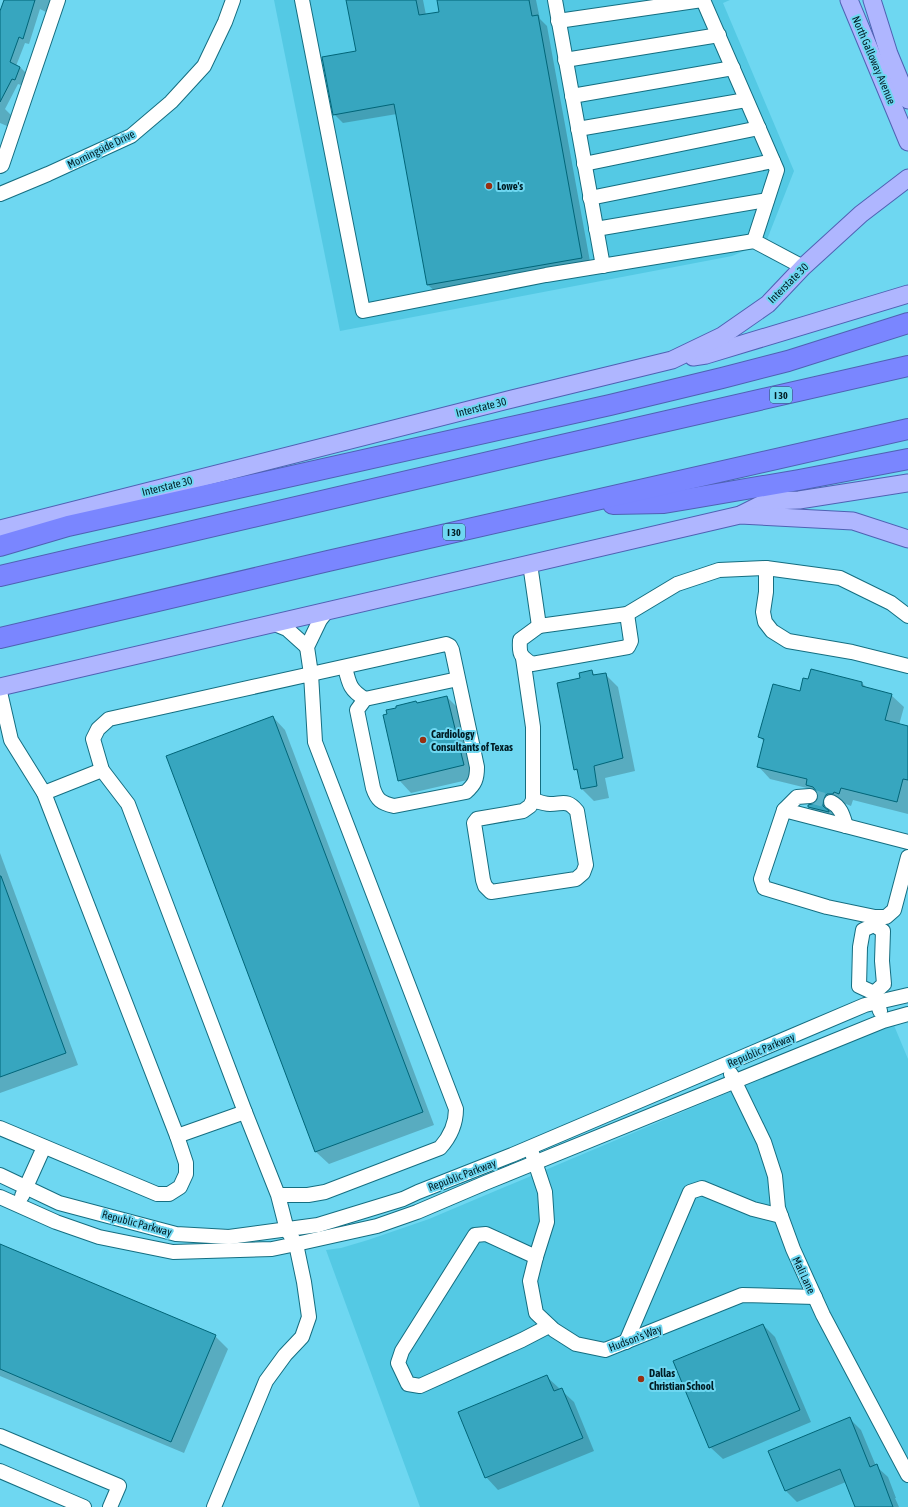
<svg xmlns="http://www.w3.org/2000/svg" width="908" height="1507" font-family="'Asap Condensed',sans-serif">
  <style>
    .built { fill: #54c9e4 }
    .shadow { fill: #0003 }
    .building { fill: #37a6bf; stroke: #016578 }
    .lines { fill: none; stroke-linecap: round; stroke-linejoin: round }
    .minor-tunnel { stroke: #58b2c8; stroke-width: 14; stroke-dasharray: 14 7; stroke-linecap: butt }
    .minor-casing { stroke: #156e81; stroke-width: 16 }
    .major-casing { stroke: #4f61b3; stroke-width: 19 }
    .highway-casing { stroke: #4f61b3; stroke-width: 22 }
    .minor { stroke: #fff; stroke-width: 14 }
    .major { stroke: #afb6ff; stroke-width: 17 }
    .highway { stroke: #7a86ff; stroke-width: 20 }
    .poi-dot { fill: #983011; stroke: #6ed7f1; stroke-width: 1.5 }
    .labels { text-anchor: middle; stroke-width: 4; stroke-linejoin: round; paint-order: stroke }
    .shield { fill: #6ed7f1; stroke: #215562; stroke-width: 1 }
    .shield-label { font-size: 10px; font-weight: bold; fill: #001d25 }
    .street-label { font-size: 11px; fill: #001d25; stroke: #6ed7f1 }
    .poi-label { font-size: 11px; font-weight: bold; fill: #001d25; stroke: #6ed7f1; text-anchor: start }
  </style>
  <rect width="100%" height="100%" fill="#6ed7f1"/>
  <g class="built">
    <polygon points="274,0 730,0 723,3 794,171 766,242 732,256 340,331"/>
    <polygon points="893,1023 908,1059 908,1507 420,1507 326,1250 341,1248 368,1240 429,1219"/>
  </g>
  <g class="shadow">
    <polygon points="5,0 50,0 46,12 40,9 29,44 25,43 16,66 20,67 26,73 21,85 18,84 5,109 12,116 7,126 0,123 0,15"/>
    <polygon points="347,0 423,0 426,15 440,13 438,0 536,0 540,19 547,26 591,267 438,294 428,285 397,114 343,123 334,114 357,52"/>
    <polygon points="591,671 596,676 605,674 618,687 635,771 605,778 609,798 594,801 582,789 579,773 575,769 582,679"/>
    <polygon points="862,683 867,688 891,695 904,707 899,725 908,727 908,814 853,800 851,806 846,804 835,819 821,819 809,807 815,804 819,797 811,789 770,779 758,766 764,742 760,737 800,692"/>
    <polygon points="447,697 460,710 476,778 411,793 399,780 416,702 418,704"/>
    <polygon points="273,717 285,730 434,1125 329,1164 316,1152 167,757"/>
    <polygon points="0,853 78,1065 0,1093"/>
    <polygon points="0,1245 215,1336 228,1349 184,1453 0,1376"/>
    <polygon points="763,1325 775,1337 811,1422 723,1459 710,1447"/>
    <polygon points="547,1377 574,1402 594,1451 498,1490 486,1477"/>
    <polygon points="849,1418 861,1430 876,1466 888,1477 896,1498 895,1498 899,1507 857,1507 846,1482 797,1502 786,1491 770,1451"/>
  </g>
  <g class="building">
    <polygon points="4,0 35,0 23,39 19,37 10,62 20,67 15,80 12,79 0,102 0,11"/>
    <polygon points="346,0 416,0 419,15 439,12 437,0 529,0 532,16 538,15 582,258 427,285 394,104 333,115 322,57 356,51"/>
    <polygon points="811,669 862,682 862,686 892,694 885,720 908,726 908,780 903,779 897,802 841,788 839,794 834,792 833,794 827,794 824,798 823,806 829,811 829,812 808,807 808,805 815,803 818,796 817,792 813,787 806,785 807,779 757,767 764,739 758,737 773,684 800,691 803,678 808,679"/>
    <polygon points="592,670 593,675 606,673 623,758 594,766 597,786 581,789 577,769 574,770 557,683 580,678 579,673"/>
    <polygon points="447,696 464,765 398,781 383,715 387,714 386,710 396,708 396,706 416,701 417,703"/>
    <polygon points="273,716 423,1112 315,1152 166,756"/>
    <polygon points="0,876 1,876 66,1053 0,1077"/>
    <polygon points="0,1244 216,1335 171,1442 0,1369"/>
    <polygon points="763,1324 800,1410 709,1448 673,1361"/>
    <polygon points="547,1375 554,1391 562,1388 583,1438 485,1478 458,1412"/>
    <polygon points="850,1417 870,1467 877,1464 893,1507 855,1507 840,1469 785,1491 768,1451"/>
  </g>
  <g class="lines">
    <polyline class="minor-tunnel" points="810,796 831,802"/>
    <g class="minor-casing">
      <g id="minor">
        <polyline points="302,0 363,311 546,275 754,241 803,267"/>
        <polyline points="555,0 603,266"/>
        <polyline points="703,0 777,170 754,241"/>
        <polyline points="558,21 702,0"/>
        <polyline points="565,60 719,35"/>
        <polyline points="572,96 733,68"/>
        <polyline points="578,129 746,100"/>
        <polyline points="584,164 759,128"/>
        <polyline points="0,166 2,165 58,0"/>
        <polyline points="0,194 48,174 131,136 171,102 204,66 225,22 233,0"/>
        <polyline points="590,198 773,161"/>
        <polyline points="596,229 767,200"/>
        <polyline points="530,564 539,626 627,614 677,584 719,570 766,568 840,578 891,603 908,616"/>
        <polyline points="766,568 766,592 763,612 765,622 772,631 788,641 852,652 908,666"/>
        <path d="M327,611l-7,9 -13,27 4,27 135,-30 4,2 2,4 25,117c0,12 -2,17 -11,25l-72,14c-13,-3 -17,-6 -21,-18l-16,-78 8,-11 93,-20"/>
        <polyline points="275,624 287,629 307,647"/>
        <path d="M539,626l-19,14c-1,14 0,16 12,24l96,-17 3,-6 -4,-27"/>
        <path d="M523,658l10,69v73l-3,6 -7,5 -46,8 -3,4 9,57 2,6 6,6 85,-13 7,-6 3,-8 -9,-54c-10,-12 -14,-7 -27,-7 -5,0 -11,-2 -17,-4"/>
        <path d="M345,667c4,17 5,23 20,32"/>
        <polyline points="0,692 11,740 44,793 177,1136 186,1163 186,1174 180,1187 169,1194 157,1194 0,1128"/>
        <polyline points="44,793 102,770"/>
        <path d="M831,802c10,5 12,14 15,24"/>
        <polyline points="784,810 797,797 810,796"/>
        <polyline points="908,842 784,810 761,879 764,888 827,907 875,917 886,917 894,910 908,857"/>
        <polyline points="874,925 863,930 860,947 859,986 874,993 880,1011"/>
        <polyline points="874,993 884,984 882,961 883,931 874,925"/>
        <polyline points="731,1074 764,1142 775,1176 778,1208 793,1249 823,1315 908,1475"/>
        <polyline points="177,1136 245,1112"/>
        <polyline points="532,1153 545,1192 547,1222 536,1257 530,1281 536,1313 554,1330 576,1344 605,1350 742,1295 815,1297"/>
        <polyline points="0,1175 59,1203 176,1234 229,1237 318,1225 403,1199 418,1192 512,1155 865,1005 908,995"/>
        <polyline points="22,1196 44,1147"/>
        <polyline points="0,1197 56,1222 99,1237 173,1252 272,1249 296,1244 377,1226 417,1212 485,1183 883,1021 908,1014"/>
        <polyline points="536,1257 486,1234 475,1235 402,1351 398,1363 408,1384 420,1386 522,1340 549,1326"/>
        <polyline points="626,1342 690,1192 702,1188 753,1209 781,1216"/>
        <polyline points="0,1436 119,1486 110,1507"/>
        <polyline points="0,1471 84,1507"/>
        <path d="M214,1507l52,-126 19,-26 17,-18 7,-20 -5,-35 -8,-38 -9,-14 -9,-35 -33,-83 -117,-308 -26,-34 -9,-31 5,-10 11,-10 202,-45 4,68 141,367c0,15 -7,29 -16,39l-115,44 -17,3h-30"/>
      </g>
    </g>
    <g class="major-casing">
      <g id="major">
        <polyline points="849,0 908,142"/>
        <polyline points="872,0 889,54 908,100"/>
        <polyline points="693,357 706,355 908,294"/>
        <polyline points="742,514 768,501 799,500 908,483"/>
        <polyline points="0,529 512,399 672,360 722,336 768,304 803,267 861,214 908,178"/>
        <polyline points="0,687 740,515 853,521 908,539"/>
      </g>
    </g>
    <g class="highway-casing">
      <g id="highway">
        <polyline points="613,504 664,503 799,480 908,459"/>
        <polyline points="0,546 68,526 610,405 722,378 788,361 908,323"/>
        <polyline points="0,576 540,450 908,366"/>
        <polyline points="0,638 328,561 908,429"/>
      </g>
    </g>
    <use href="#minor" class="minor"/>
    <use href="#major" class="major"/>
    <use href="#highway" class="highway"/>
  </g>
  <g class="poi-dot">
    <circle cx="489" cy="186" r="4"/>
    <circle cx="423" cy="740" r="4"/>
    <circle cx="641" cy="1379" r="4"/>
  </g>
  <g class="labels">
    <g class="shield">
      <rect x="770" y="387" width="22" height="16" rx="3"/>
      <rect x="443" y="524" width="22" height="16" rx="3"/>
    </g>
    <g class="shield-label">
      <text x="781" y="399">I 30</text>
      <text x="454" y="536">I 30</text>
    </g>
    <g class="street-label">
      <text transform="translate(874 60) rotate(67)" y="4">North Galloway Avenue</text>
      <text transform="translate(101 149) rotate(-26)" y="4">Morningside Drive</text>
      <text transform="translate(788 283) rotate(-45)" y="4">Interstate 30</text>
      <text transform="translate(481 407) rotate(-14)" y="4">Interstate 30</text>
      <text transform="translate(167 486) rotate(-14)" y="4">Interstate 30</text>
      <text transform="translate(761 1050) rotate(-23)" y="4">Republic Parkway</text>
      <text transform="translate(462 1175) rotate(-21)" y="4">Republic Parkway</text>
      <text transform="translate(137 1223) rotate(15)" y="4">Republic Parkway</text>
      <text transform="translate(804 1275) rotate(65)" y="4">Mali Lane</text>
      <text transform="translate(635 1338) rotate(-21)" y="4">Hudson's Way</text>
    </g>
    <g class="poi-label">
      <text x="497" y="190">Lowe's</text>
      <text x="431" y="738">Cardiology<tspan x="431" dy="13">Consultants of Texas</tspan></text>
      <text x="649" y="1377">Dallas<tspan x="649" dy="13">Christian School</tspan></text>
    </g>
  </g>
</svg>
